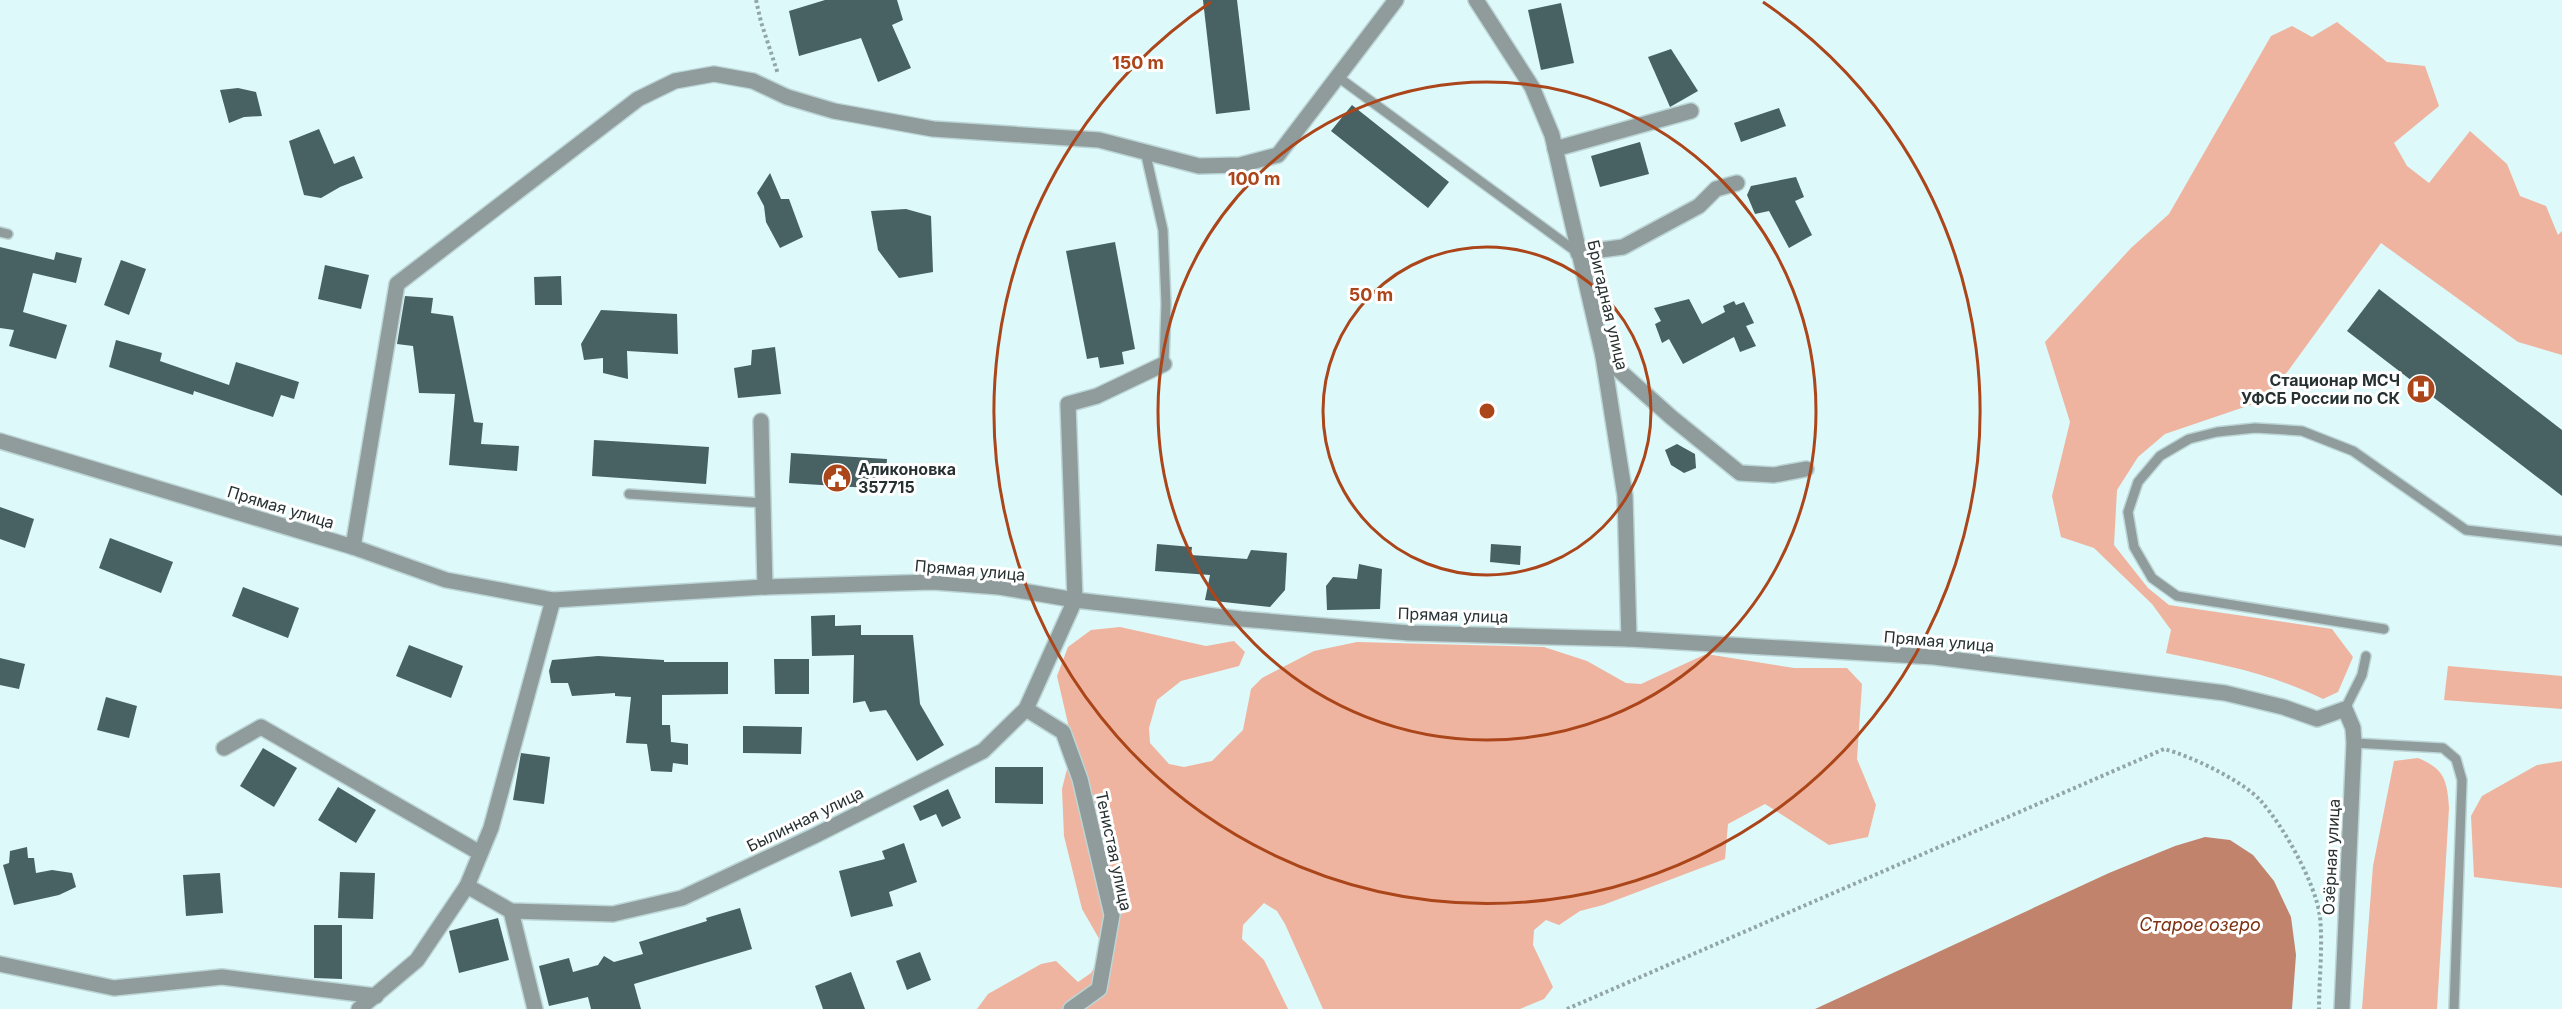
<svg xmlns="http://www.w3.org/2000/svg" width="2562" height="1009" font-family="Inter,sans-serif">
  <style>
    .green { fill: #eeb49f }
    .water { fill: #c1836c }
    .building { fill: #486162 }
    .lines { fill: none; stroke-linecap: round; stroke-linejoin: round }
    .lane-casing { stroke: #bcd5d6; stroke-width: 12 }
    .street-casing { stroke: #bcd5d6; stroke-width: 18 }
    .path { stroke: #92a6a7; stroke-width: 4; stroke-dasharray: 3 3; stroke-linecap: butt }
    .lane { stroke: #909c9c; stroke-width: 9 }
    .street { stroke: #909c9c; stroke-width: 15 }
    .ring { fill: none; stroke: #ab451a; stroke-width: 3 }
    .labels { text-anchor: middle; stroke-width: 6; stroke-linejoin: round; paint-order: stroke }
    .street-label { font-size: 16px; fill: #273132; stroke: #fff }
    .poi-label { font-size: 16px; font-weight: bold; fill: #273132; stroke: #fff; text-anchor: end }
    .water-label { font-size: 18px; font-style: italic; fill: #7d3111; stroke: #fff }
    .centre { fill: #ab451a; stroke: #fff; stroke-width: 3 }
    .ring-label { font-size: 18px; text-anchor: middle; font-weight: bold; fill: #ab451a; stroke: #fff; stroke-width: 6; stroke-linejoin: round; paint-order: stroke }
  </style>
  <rect width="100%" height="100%" fill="#ddf9fa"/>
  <g class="green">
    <path d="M2337,22l50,40 38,4 14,40 -45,37 13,23 22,17 41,-52 37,33 13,32 26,10 12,29 4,-4v124l-44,-13 -137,-99 -93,128 -26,30 -97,33 -27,23 -21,33 -3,55 34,43 21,17 163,24 21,28 -15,35 -15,7c-53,-26 -99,-34 -157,-46l5,-23 -19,-26 -58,-56 -33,-11 -9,-41 18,-74 -25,-80 86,-94 38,-34 102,-178 21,-10 20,11z"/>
    <polygon points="1120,627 1206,646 1234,641 1245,652 1239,666 1181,681 1157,700 1149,728 1150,743 1169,764 1184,767 1212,761 1243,730 1251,689 1262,678 1314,651 1357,642 1544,647 1587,661 1626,683 1641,684 1706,654 1794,668 1847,668 1862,684 1857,759 1876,805 1868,837 1829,845 1765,804 1728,824 1725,859 1603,905 1580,911 1559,925 1546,920 1534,930 1533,945 1553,987 1544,999 1520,1009 1323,1009 1285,924 1277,911 1264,903 1243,925 1242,939 1264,960 1288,1009 977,1009 988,994 1041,964 1056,961 1078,982 1091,973 1105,949 1082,909 1064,836 1062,789 1073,745 1057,676 1068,647 1091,630"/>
    <polygon points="2448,666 2562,676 2562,709 2444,700"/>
    <path d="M2418,758c27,11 29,23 31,50l-12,201h-75l11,-143 21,-105z"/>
    <polygon points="2562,761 2562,888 2474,877 2471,816 2482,796 2537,765"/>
  </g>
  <polygon class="water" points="2205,837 2230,840 2253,855 2274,881 2291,917 2296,955 2292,1009 1815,1009 2109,873 2175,846"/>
  <g class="building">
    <polygon points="825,0 897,0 903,20 892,25 911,68 878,82 861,38 799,56 789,11"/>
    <polygon points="1203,0 1237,0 1250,110 1216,114"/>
    <polygon points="1561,3 1574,63 1541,70 1528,10"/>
    <polygon points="1671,49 1698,91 1670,107 1648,57"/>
    <polygon points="238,88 256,92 262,116 244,117 229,123 220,90"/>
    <polygon points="1352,105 1449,182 1428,208 1331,131"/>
    <polygon points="1779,108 1786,126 1741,142 1734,123"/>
    <polygon points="319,129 334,164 354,156 363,178 340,187 321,198 304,195 289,141"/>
    <polygon points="1640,142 1649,174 1600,187 1591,156"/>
    <polygon points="770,173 781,199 789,199 803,237 780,248 766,222 764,206 757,193"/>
    <polygon points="1796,177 1804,197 1795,201 1812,235 1789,248 1769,211 1755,214 1747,195 1751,186"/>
    <polygon points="906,209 931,216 933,272 899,278 878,250 871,211"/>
    <polygon points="1115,242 1135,349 1122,352 1124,364 1100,368 1098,357 1087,359 1066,251"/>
    <polygon points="0,247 54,260 56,252 82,258 76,283 33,273 23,312 67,325 56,359 9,346 14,330 0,328"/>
    <polygon points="121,260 146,269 129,315 104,305"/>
    <polygon points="325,265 369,275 361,309 318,299"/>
    <polygon points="561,276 562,305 535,305 534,277"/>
    <polygon points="2379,289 2562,430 2562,496 2347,331"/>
    <polygon points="405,296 433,298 431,313 453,316 474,422 483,423 481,444 519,446 517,471 449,465 455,394 419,393 413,346 397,344"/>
    <polygon points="1689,299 1702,324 1725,312 1723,306 1734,301 1736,305 1744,302 1754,323 1746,326 1756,346 1740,352 1734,337 1683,364 1669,339 1662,343 1655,324 1661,321 1654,308"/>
    <polygon points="601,310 677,314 678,354 627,351 628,379 603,373 603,358 584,360 581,344"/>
    <polygon points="116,340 162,353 160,361 229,385 236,362 299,382 294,399 281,395 273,417 194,391 193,395 109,367"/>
    <polygon points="775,347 781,394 738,398 734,368 751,365 752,350"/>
    <polygon points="594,440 709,447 706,484 592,476"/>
    <polygon points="1677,444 1695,454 1696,468 1684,473 1671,465 1665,450"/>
    <polygon points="791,453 887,459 885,489 789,483"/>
    <polygon points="0,507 34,519 25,548 0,539"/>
    <polygon points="110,538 173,562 161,593 99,568"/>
    <polygon points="1157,544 1192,547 1191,555 1247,559 1251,550 1287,553 1285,590 1270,607 1205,600 1210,575 1155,571"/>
    <polygon points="1491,544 1521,546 1520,565 1490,562"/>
    <polygon points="1359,564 1382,569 1380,609 1327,610 1326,586 1333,577 1357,579"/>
    <polygon points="243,587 299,608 288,638 232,616"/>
    <polygon points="835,615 835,626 861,625 861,635 913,635 920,704 944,745 917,761 886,710 870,712 865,701 853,703 854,655 812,656 811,616"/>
    <polygon points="409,645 463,666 451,698 396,676"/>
    <polygon points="598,656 664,660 664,662 728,662 728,694 662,695 662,725 670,725 671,742 688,744 688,765 673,763 672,772 651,771 647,744 626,743 631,697 615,696 615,693 572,696 568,683 551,683 549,671 552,660"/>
    <polygon points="0,658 25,664 19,689 0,685"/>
    <polygon points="774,659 809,659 809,694 775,694"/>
    <polygon points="106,697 137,706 129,738 97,730"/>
    <polygon points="743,726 802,727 801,754 743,753"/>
    <polygon points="263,748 297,768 274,807 240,786"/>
    <polygon points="521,753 550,757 544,804 513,800"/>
    <polygon points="995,767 1043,767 1043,804 995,803"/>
    <polygon points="338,787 376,810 356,843 318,820"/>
    <polygon points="948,789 961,818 942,827 936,814 920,821 913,806"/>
    <polygon points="904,843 917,882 889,892 893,906 851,917 839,871 885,859 882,851"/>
    <polygon points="27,847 28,858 34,858 36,873 52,870 72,873 76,887 59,895 14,905 3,865 9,863 10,851"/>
    <polygon points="340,872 375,873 373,919 338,918"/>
    <polygon points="220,873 223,913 186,916 183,875"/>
    <polygon points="740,908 752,949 634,984 641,1009 591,1009 588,997 549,1006 539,966 569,958 573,972 598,965 604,956 614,962 643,954 639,942 707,921 706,918"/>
    <polygon points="498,918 509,960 459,973 449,931"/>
    <polygon points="314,925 342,925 342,979 314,978"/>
    <polygon points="920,952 931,980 907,990 896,961"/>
    <polygon points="851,972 865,1009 823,1009 815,986"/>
  </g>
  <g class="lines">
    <g class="lane-casing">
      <g id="lane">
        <polyline points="1338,77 1578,253"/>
        <polyline points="1145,151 1163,230 1166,304 1164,364"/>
        <polyline points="0,232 8,234"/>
        <polyline points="629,494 763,503"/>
        <polyline points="2384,629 2177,596 2152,578 2134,547 2128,512 2138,482 2160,456 2189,439 2217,432 2255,428 2302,431 2353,451 2466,530 2562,541"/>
        <polyline points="2345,709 2362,675 2366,656"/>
        <polyline points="2354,743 2443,748 2456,759 2462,780 2454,1009"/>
      </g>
    </g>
    <g class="street-casing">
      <g id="street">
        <polyline points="1476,0 1532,87 1552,135 1603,356 1625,496 1629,639"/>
        <polyline points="1555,149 1691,111"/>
        <polyline points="1578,253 1623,247 1699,206 1716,189 1737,183"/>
        <polyline points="1603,356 1671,417 1740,473 1774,475 1806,469"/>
        <polyline points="761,421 765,587"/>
        <polyline points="0,441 353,547 446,580 553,600 765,587 933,582 999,587 1075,600 1241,619 1409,633 1629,639 1934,657 2225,693 2283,707 2317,719 2345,709 2353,728 2354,743 2342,1009"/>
        <polyline points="353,547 397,284 638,99 675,81 714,74 753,81 787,97 834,111 933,129 1099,140 1199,166 1240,165 1278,155 1396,0"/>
        <polyline points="1026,709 1063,732 1080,779 1112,915 1099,989 1071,1009"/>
        <polyline points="224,748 261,727 480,853"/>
        <polyline points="467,886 511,911 613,914 682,898 814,836 983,751 1026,709 1075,600 1068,404 1097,396 1164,364"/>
        <polyline points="511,911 535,1009"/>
        <polyline points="0,964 114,988 222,977 376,996"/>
        <polyline points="359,1009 417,960 467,886 491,828 553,600"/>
      </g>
    </g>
    <g class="path">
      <polyline points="756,0 761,22 778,74"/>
      <path d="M1567,1009l597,-260c27,7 77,31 96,51 23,25 56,84 60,117 3,30 -1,62 -1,92"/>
    </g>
    <use href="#lane" class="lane"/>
    <use href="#street" class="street"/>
  </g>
  <g class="ring">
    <circle cx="1487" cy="411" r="164"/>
    <circle cx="1487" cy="411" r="329"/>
    <path d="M1763 2A493 493 0 1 1 1211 2"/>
  </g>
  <defs>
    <g id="hospital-disc" transform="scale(1.5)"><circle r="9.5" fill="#ab451a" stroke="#fff"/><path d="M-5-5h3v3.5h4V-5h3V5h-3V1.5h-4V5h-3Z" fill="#fff"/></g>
    <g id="civic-disc" transform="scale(1.5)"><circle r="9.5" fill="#ab451a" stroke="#fff"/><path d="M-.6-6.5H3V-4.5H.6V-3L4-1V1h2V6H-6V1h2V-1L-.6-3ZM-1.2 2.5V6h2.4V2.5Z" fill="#fff"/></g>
  </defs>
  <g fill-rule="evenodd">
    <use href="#hospital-disc" x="2421" y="389"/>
    <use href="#civic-disc" x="837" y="478"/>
  </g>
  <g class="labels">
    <g class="street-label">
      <text transform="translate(1608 305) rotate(77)" y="6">Бригадная улица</text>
      <text transform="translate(281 507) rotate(17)" y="6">Прямая улица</text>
      <text transform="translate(970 570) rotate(5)" y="6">Прямая улица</text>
      <text transform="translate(1453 615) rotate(2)" y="6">Прямая улица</text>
      <text transform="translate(1939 641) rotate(5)" y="6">Прямая улица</text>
      <text transform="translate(805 819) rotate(-26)" y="6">Былинная улица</text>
      <text transform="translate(1114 851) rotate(78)" y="6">Тенистая улица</text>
      <text transform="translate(2331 857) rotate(-87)" y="6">Озёрная улица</text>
    </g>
    <g class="poi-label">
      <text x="2400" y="386">Стационар МСЧ<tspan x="2400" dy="18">УФСБ России по СК</tspan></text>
      <text x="858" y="475" text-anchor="start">Аликоновка<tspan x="858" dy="18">357715</tspan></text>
    </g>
    <g class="water-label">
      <text x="2200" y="931">Старое озеро</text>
    </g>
  </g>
  <circle cx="1487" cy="411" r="9" class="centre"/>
  <g class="ring-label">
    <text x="1138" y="69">150 m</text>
    <text x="1254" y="185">100 m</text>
    <text x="1371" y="301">50 m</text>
  </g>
</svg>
